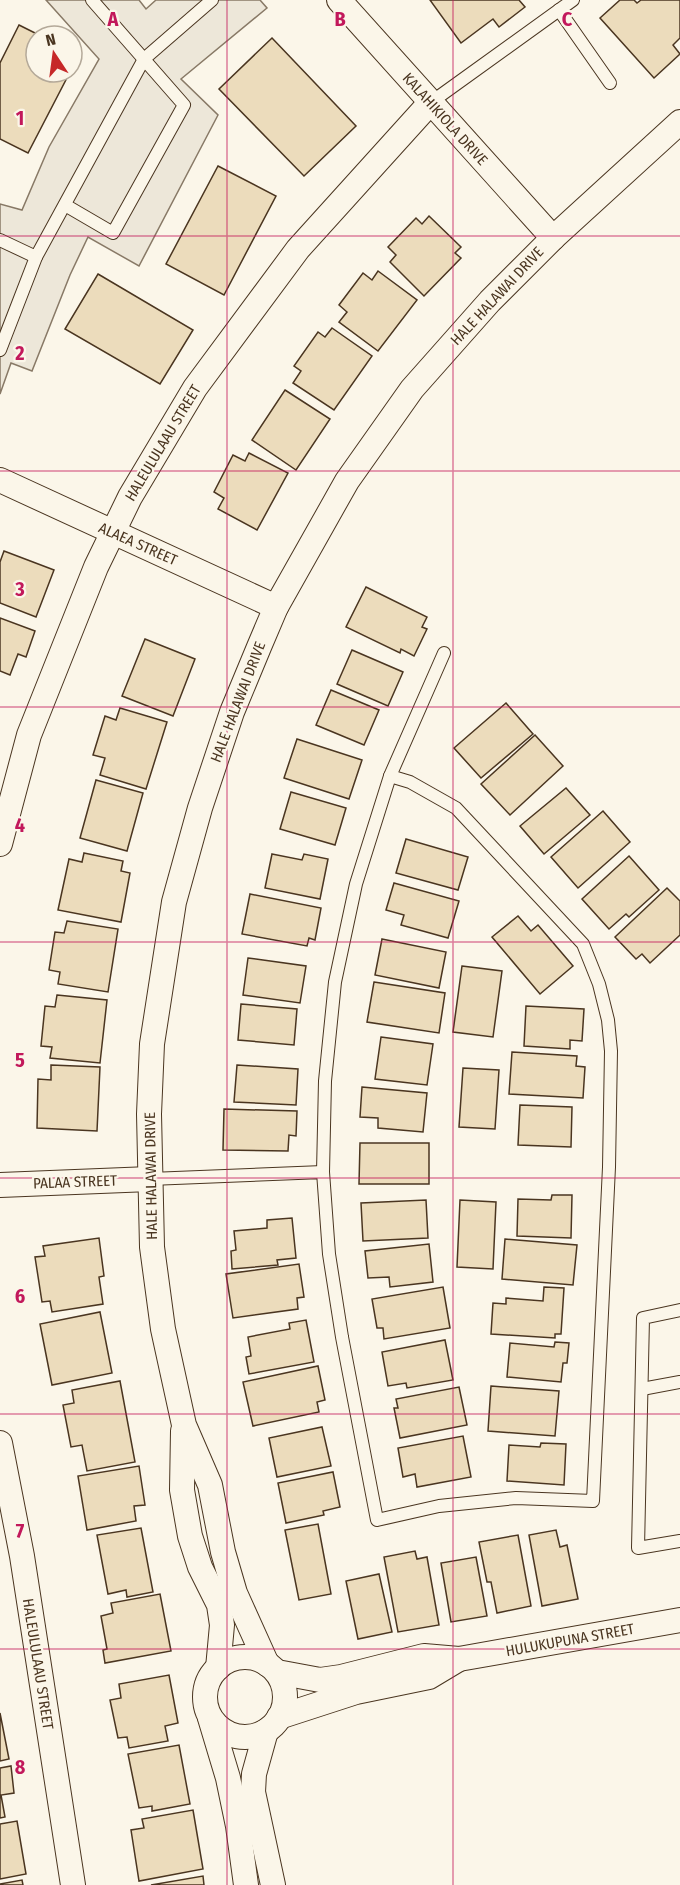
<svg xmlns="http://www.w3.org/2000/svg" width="680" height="1885" font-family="'Fira Sans Condensed',sans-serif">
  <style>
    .parking { fill: #ede7d9; stroke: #887966; stroke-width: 1.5 }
    .building { fill: #ecdcbc; stroke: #4a3520; stroke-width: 1.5 }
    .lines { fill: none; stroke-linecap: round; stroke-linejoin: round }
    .lane-casing { stroke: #4a3520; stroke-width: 14 }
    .street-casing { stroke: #4a3520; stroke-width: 26 }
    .lane { stroke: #fbf6e9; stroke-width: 12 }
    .street { stroke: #fbf6e9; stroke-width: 24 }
    .grid { fill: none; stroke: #c2185b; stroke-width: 1.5; stroke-opacity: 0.55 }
    .labels { text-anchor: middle; stroke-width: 4.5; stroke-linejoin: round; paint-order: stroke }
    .street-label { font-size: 15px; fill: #4a3520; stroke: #fbf6e9 }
    .grid-label { font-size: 20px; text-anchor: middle; font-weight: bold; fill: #c2185b; stroke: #fbf6e9; stroke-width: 4.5; stroke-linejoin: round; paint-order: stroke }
  </style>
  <rect width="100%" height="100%" fill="#fbf6e9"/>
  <polygon class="parking" points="46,0 139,0 146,9 156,0 260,0 267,8 181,79 218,115 139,266 88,237 70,275 32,371 11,363 0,394 0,204 22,210 49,147 99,59"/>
  <g class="building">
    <polygon points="430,0 519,0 525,7 499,27 493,19 461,43"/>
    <polygon points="620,0 634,0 637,3 641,0 680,0 680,38 673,45 680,54 654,78 600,18"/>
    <polygon points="19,25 41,36 36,36 36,72 70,72 28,153 0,139 0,63"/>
    <polygon points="272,38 356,126 304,176 219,89"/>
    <polygon points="72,52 79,55 72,68"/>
    <polygon points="218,166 276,196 224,295 166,264"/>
    <polygon points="429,216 461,247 455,253 461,258 424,296 390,262 396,255 388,247 416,218 422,224"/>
    <polygon points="378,271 417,300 378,351 339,322 347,312 339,305 363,273 372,280"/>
    <polygon points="98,274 193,330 160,384 65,329"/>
    <polygon points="332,328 372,356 334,410 293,383 301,371 294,366 318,332 325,337"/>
    <polygon points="285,390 330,419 296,470 252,440"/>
    <polygon points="249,453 288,473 257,530 218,509 224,498 214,492 233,455 245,461"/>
    <polygon points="4,551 54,570 36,617 0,603 0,562"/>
    <polygon points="366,587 427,617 422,627 427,629 414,656 401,649 400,653 346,627"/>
    <polygon points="0,618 35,631 26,657 18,654 10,675 0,671"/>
    <polygon points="145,639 195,659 173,716 122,696"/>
    <polygon points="352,650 403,672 388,706 337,684"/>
    <polygon points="331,690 379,710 364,745 316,725"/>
    <polygon points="506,703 533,734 481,778 454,748"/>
    <polygon points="120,708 167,722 146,789 100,775 105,758 93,755 105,716 116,720"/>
    <polygon points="535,735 563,766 510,815 481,784"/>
    <polygon points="297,739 362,760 349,799 284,778"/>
    <polygon points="96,780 143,793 127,851 80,838"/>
    <polygon points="566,788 590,815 544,854 520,826"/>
    <polygon points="291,792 346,808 335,845 280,829"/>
    <polygon points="603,811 630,842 578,888 551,857"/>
    <polygon points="406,839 468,857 458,890 396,873"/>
    <polygon points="84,853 123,861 121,871 130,873 121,922 58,910 69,859 82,862"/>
    <polygon points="272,854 302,860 304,854 328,859 320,899 265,888"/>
    <polygon points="629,856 659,890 629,917 626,914 609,929 582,899"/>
    <polygon points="394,883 459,901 448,938 401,925 404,915 386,910"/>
    <polygon points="667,888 680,901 680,935 650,963 642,954 636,959 615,937"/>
    <polygon points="250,894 321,908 315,940 309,938 307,946 242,934"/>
    <polygon points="518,916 531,931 538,925 573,966 540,994 492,937"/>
    <polygon points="67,921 118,929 108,992 58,984 60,972 49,970 55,932 64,933"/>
    <polygon points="382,939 446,952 439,988 375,975"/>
    <polygon points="248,958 306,966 300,1003 243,995"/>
    <polygon points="462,966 502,971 493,1037 453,1032"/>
    <polygon points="374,982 445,993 439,1033 367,1022"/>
    <polygon points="57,995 107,1000 100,1063 50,1058 52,1047 41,1046 45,1006 55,1007"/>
    <polygon points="241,1004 297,1009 294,1045 238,1040"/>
    <polygon points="526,1006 584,1009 582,1041 570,1040 570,1049 524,1046"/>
    <polygon points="381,1037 433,1044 427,1085 375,1079"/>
    <polygon points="512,1052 577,1056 576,1066 585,1067 583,1098 509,1094"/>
    <polygon points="51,1065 100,1067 97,1131 37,1128 38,1079 51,1080"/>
    <polygon points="237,1065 298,1069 296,1105 234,1102"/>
    <polygon points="463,1068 499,1070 495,1129 459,1127"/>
    <polygon points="362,1087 427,1093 423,1132 378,1128 378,1118 360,1117"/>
    <polygon points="520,1105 572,1107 571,1147 518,1145"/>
    <polygon points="224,1109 297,1111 296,1136 289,1135 288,1151 223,1150"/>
    <polygon points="360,1143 429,1143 429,1184 359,1184"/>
    <polygon points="552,1195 572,1195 571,1238 517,1236 518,1199 551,1200"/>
    <polygon points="426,1200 428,1238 363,1241 361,1203"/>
    <polygon points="460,1200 496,1202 493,1269 457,1267"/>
    <polygon points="292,1218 296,1258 277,1260 278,1265 232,1269 231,1251 236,1250 234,1231 267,1228 267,1220"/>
    <polygon points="99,1238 104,1276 99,1277 103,1304 52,1312 50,1301 42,1302 35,1257 45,1256 43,1246"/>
    <polygon points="505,1239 577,1245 573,1285 502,1279"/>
    <polygon points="429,1244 433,1282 390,1287 389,1277 368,1278 365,1251"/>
    <polygon points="299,1264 304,1297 297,1298 298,1309 233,1318 226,1274"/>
    <polygon points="443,1287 450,1328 384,1339 383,1328 377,1328 372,1299"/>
    <polygon points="544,1287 564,1288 561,1334 555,1334 555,1338 491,1334 493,1303 506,1304 506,1298 543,1301"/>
    <polygon points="100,1312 112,1373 52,1385 40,1324"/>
    <polygon points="306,1320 314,1362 249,1374 246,1357 251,1356 248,1337 290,1329 289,1323"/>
    <polygon points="445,1340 453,1380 407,1388 406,1383 388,1386 382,1352"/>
    <polygon points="555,1342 569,1343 567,1363 563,1363 561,1382 507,1377 510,1343 554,1347"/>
    <polygon points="318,1366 325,1400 317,1402 319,1412 253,1426 243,1382"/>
    <polygon points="120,1381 135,1462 87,1471 82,1445 71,1447 63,1405 74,1403 72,1390"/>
    <polygon points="491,1386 559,1391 555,1436 488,1431"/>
    <polygon points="459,1387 467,1425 400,1438 394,1408 398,1408 396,1399"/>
    <polygon points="322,1427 331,1466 277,1477 269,1438"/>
    <polygon points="463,1436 471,1477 417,1487 415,1474 403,1477 398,1448"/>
    <polygon points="541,1443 566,1444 564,1485 507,1481 509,1445 540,1447"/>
    <polygon points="139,1466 145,1505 134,1506 136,1521 87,1530 78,1476"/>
    <polygon points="333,1472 340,1507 323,1511 324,1515 286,1523 278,1483"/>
    <polygon points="318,1524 331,1594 299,1600 285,1530"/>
    <polygon points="141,1528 153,1592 127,1597 126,1590 108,1594 97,1535"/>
    <polygon points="556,1530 560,1547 567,1545 578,1599 542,1606 529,1535"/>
    <polygon points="518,1535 531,1606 497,1613 491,1582 487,1582 479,1542"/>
    <polygon points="415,1551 417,1559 427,1557 439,1625 398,1632 384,1557"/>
    <polygon points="476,1557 487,1616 451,1622 441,1563"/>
    <polygon points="379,1574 392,1632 358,1639 346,1581"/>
    <polygon points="160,1594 171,1651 105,1663 103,1650 107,1649 101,1616 113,1613 111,1603"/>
    <polygon points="169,1675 178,1723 165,1726 168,1741 129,1748 127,1737 118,1738 110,1700 121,1698 119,1684"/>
    <polygon points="0,1713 9,1759 0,1761"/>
    <polygon points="179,1745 190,1804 152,1811 152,1806 139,1808 128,1754"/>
    <polygon points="11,1766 14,1793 1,1795 5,1817 0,1818 0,1768"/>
    <polygon points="193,1810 203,1869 139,1881 131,1830 144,1828 142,1819"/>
    <polygon points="17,1821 26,1874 0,1879 0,1824"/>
    <polygon points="203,1876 204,1885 151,1885"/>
    <polygon points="22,1880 23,1885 0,1885 0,1884"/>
  </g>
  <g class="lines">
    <g class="lane-casing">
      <g id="lane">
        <polyline points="559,10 610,83"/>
        <polyline points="430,103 573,0"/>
        <polyline points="65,205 113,233 184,105 92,0"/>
        <polyline points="0,240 36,257 144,59 212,0"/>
        <polyline points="0,350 36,257"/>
        <polyline points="323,1172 325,1081 335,982 356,884 390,776"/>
        <polyline points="150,1179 323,1172 329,1254 342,1337 377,1520 439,1506 516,1498 593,1501 609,1167 611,1051 608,1020 599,984 583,944 456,808 410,782 390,776 444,653"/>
        <polyline points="680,1310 643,1318 638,1548 680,1541"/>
        <polyline points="642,1389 680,1382"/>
      </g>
    </g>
    <g class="street-casing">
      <g id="street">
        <polyline points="339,0 553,238"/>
        <polyline points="0,480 276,607"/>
        <polyline points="0,844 29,735 96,567 130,497 195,388 298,249 430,103"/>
        <polyline points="0,1185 150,1179"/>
        <polyline points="183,1431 182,1490 190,1536 200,1567 219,1605 222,1625 218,1668"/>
        <polyline points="0,1443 22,1556 73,1885"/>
        <circle cx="245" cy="1697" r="40"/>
        <polyline points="267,1664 235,1593 223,1552 210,1485 184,1425 163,1329 152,1247 149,1114 152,1044 174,902 200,808 232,712 259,647 276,607 347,481 412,389 490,301 553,238 680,122"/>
        <polyline points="277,1672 320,1680 341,1677 424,1656 459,1659 680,1620"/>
        <polyline points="279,1717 356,1692 429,1677 459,1659"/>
        <polyline points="210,1718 228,1778 238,1826 246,1885"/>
        <polyline points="266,1731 254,1774 253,1792 273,1885"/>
      </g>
    </g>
    <use href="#lane" class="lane"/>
    <use href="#street" class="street"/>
  </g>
  <path class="grid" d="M227,0v1885M453,0v1885M0,236h680M0,471h680M0,707h680M0,942h680M0,1178h680M0,1414h680M0,1649h680"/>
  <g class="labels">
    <g class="street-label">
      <text transform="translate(445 119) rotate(48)" y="5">KALAHIKIOLA DRIVE</text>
      <text transform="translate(497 296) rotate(-47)" y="5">HALE HALAWAI DRIVE</text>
      <text transform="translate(163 443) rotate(-59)" y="5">HALEULULAAU STREET</text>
      <text transform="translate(138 544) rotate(24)" y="5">ALAEA STREET</text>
      <text transform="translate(238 702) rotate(-69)" y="5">HALE HALAWAI DRIVE</text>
      <text transform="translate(151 1176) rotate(-91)" y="5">HALE HALAWAI DRIVE</text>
      <text transform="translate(75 1182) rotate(-2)" y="5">PALAA STREET</text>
      <text transform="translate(570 1640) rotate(-10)" y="5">HULUKUPUNA STREET</text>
      <text transform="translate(38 1664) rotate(81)" y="5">HALEULULAAU STREET</text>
    </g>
  </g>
  <g class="grid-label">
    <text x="113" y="26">A</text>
    <text x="340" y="26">B</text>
    <text x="567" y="26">C</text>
    <text x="20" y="125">1</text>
    <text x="20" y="360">2</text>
    <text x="20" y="596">3</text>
    <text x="20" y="832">4</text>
    <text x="20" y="1067">5</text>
    <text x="20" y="1303">6</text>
    <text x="20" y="1538">7</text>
    <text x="20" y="1774">8</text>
  </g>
  <g transform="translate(54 54) rotate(347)"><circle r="28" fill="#fbf6e9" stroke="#b4a999" stroke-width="1.5"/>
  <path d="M0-4.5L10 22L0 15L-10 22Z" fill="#c62828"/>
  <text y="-9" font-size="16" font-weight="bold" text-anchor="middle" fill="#4a3520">N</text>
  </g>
</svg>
